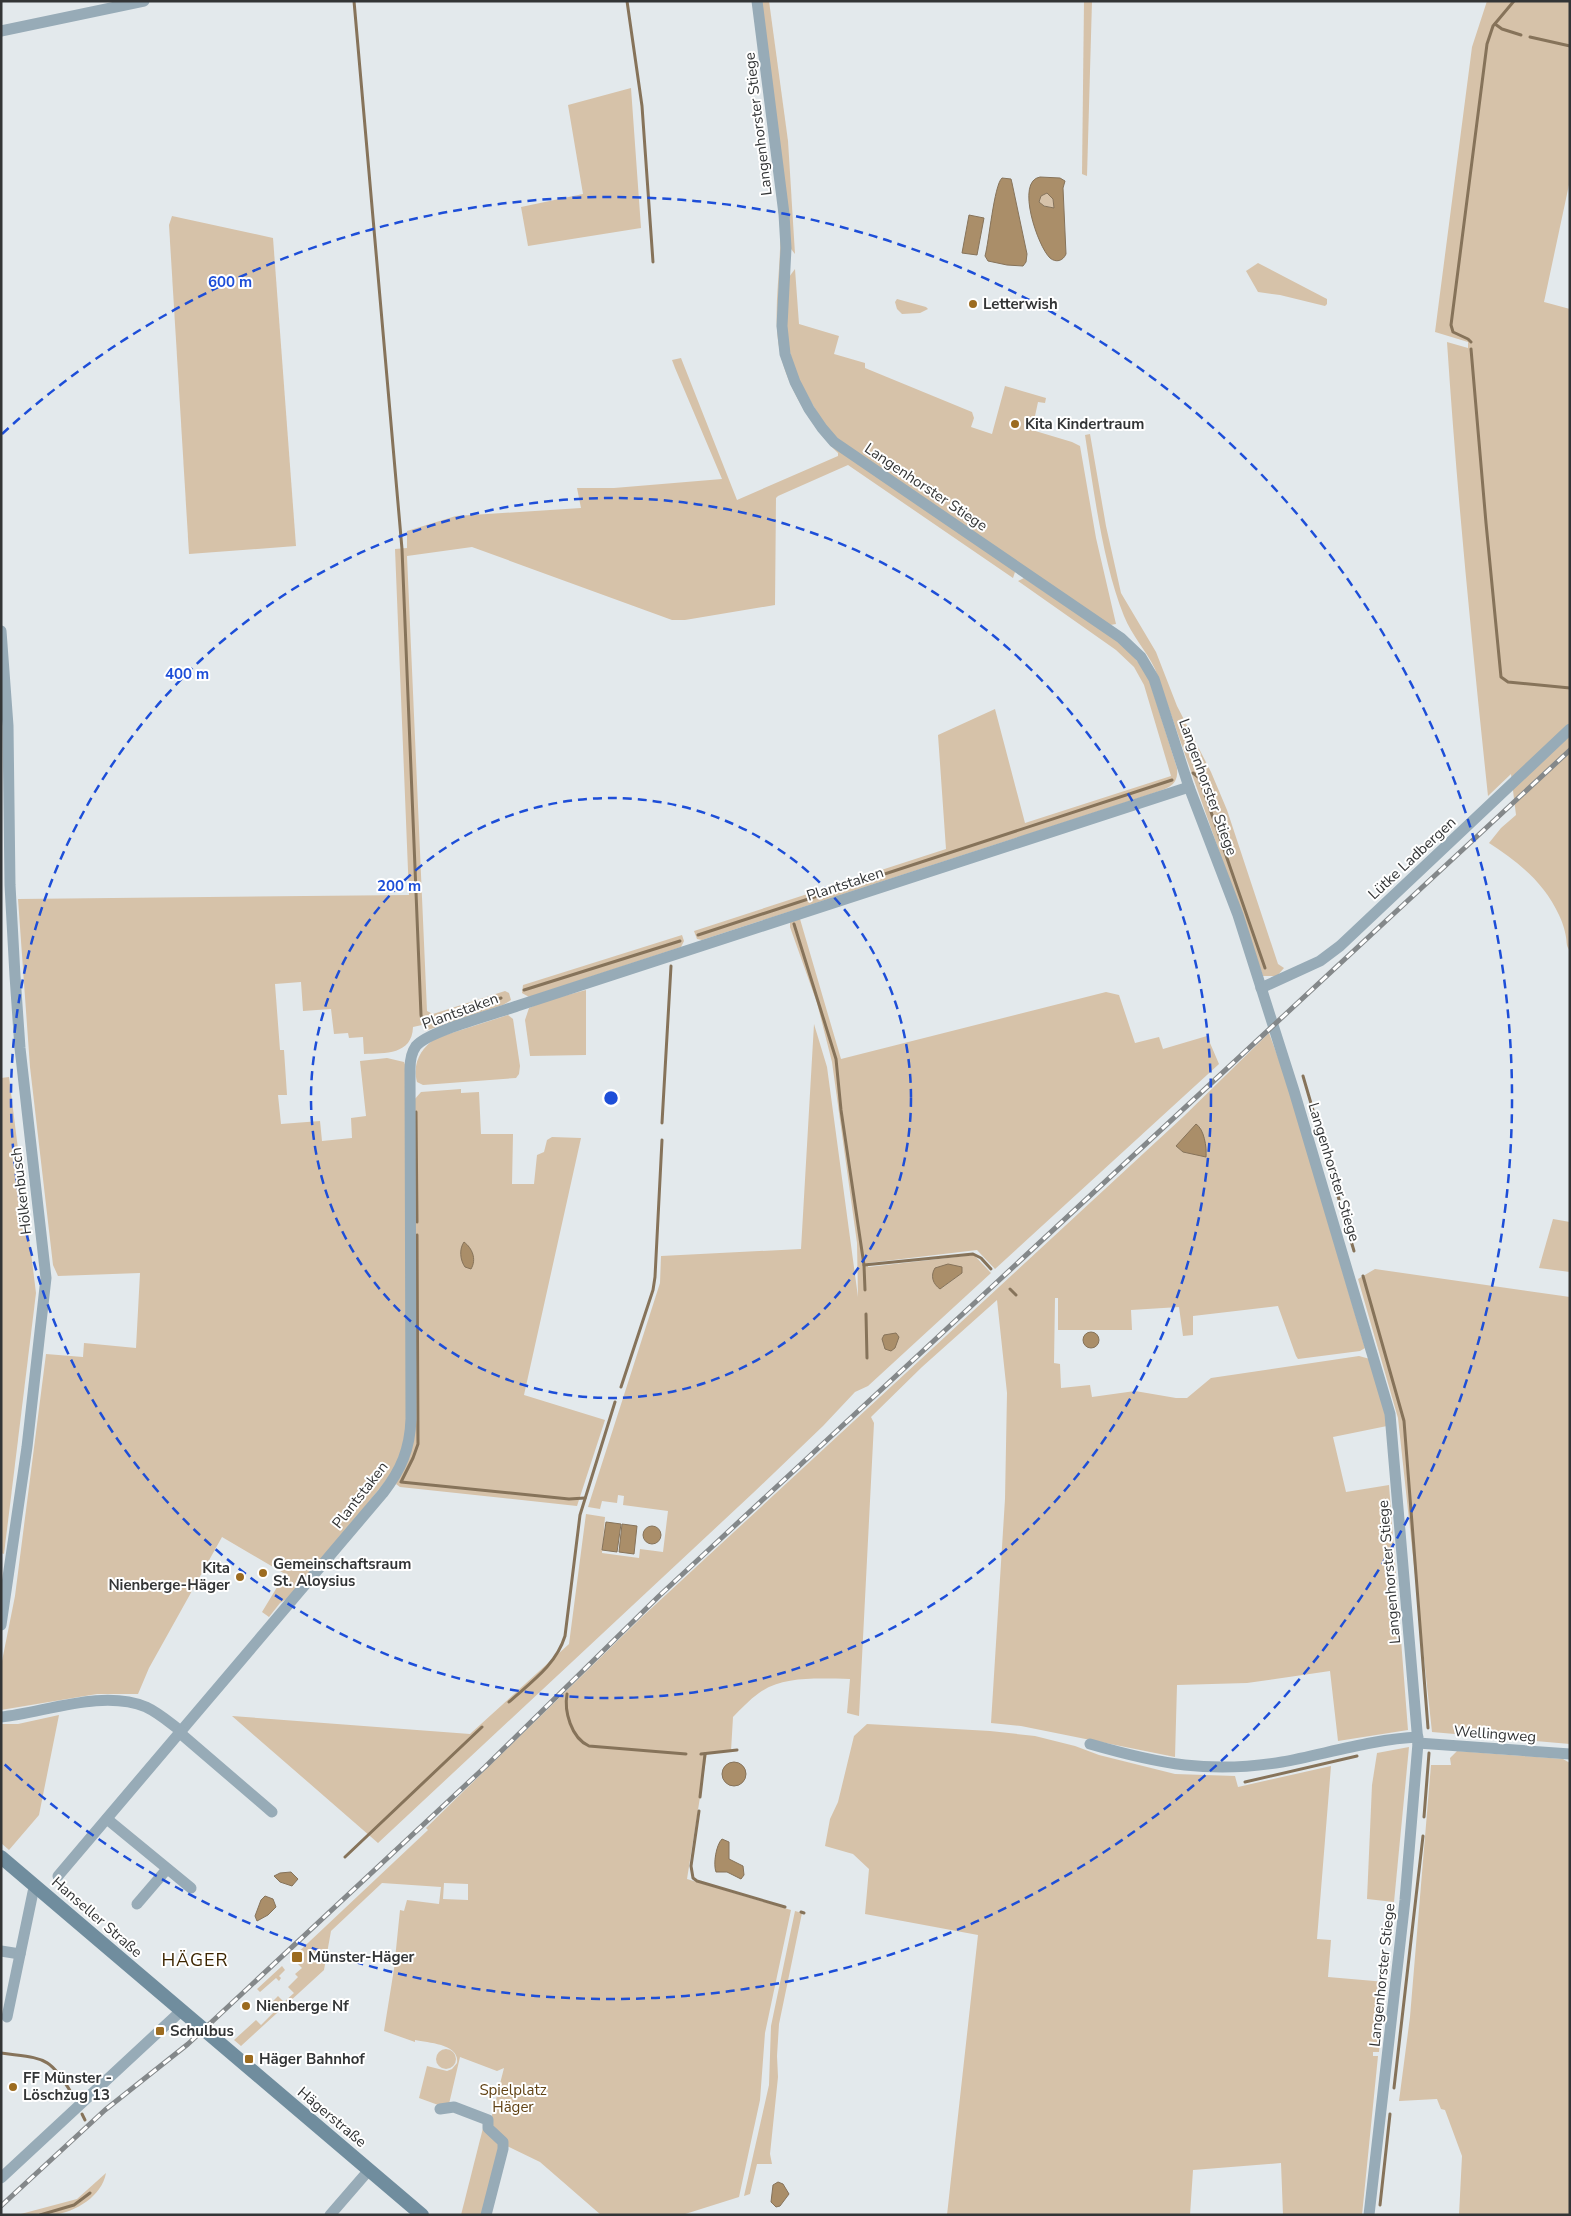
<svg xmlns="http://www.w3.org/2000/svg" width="1571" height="2216" font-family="'Nunito Sans',sans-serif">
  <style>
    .green { fill: #d6c2a9; fill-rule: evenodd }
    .water { fill: #aa8e69; stroke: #86735a; fill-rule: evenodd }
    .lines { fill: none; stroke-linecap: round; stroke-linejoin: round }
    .stream { stroke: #86735a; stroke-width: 3 }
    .minor { stroke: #97abb7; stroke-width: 11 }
    .secondary { stroke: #708d9e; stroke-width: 14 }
    .rail-casing { stroke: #84888a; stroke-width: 5 }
    .rail { stroke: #fff; stroke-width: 3; stroke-dasharray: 9; stroke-linecap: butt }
    .ring { fill: none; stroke: #1d4ed8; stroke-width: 2.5; stroke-dasharray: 9 6 }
    .poi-dot { fill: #9c6b1f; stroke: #fff; stroke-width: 2 }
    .labels { text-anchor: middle; stroke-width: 4; stroke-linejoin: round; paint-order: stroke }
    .street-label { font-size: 15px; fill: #333536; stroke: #fff }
    .poi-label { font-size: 15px; font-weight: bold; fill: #333536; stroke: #fff; text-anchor: start }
    .park-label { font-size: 15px; fill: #614214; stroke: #fff }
    .quarter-label { font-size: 18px; letter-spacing: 1px; fill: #3c2500; stroke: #fff }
    .centre { fill: #1d4ed8; stroke: #fff; stroke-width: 2.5 }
    .ring-label { font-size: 15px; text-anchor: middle; font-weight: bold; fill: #1d4ed8; stroke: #fff; stroke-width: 4; stroke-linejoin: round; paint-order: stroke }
  </style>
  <rect width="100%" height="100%" fill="#e3e9ec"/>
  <g class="green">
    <path d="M752,1h2l26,207 2,31 -3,88 2,21 6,22 10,22 19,34 19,21 177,121 3,4 -2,6 -165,-113 -70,31 -2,2 -1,107 -90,15h-13l-200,-73 -65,9 20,455 6,3 72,-23 4,2 2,7 -8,5 -78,26 -3,-6 -9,2c-1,28 -28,26 -49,27l-1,-17 -14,1 -1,-5 -14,1 -3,-25 -28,2 -2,-29 -26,2 5,66h4l3,45h-9l3,29 39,-3 2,20 30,-3 -1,-20 15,-2 -6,-55 27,-3 17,4 2,5 2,318 -2,54 -6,20 -7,13 -100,123 -13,8 -11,14 -7,-5 23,-38 -63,-37 -73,131 -11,26h-41l-96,16v-44l14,-70 31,-242 37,3 1,-14 52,5 4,-75 -82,3 -5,-11 -23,-198 -12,-168 391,-4 -14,-346 12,-1v-17l49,-15 125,-8 -4,-20h37l108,-9 -47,-111 -3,-8 9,-2 56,142 101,-44v-3c-23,-22 -48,-61 -56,-93 -12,-42 0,-89 -2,-132 -5,-76 -18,-152 -28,-227z"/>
    <polygon points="761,1 769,1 788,141 795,254 791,249"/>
    <polygon points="1084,1 1092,1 1087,176 1082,174"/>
    <path d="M1487,1h83v179l-26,122 26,7v642c-4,-5 -3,-8 -4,-14 -1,-7 -4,-16 -7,-22 -15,-33 -41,-53 -70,-72l12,-15 15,-13 -5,-41 -23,22c-16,-151 -31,-302 -41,-454l21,6v-6l-33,-10 37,-285z"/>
    <polygon points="631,88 641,228 528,246 521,207 583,194 568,105"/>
    <polygon points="1047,193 1053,199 1054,208 1042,205 1039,202 1041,196"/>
    <polygon points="172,216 273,238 296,546 189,554 169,225"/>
    <polygon points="1258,263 1327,299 1327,304 1325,306 1280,295 1258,292 1246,271"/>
    <polygon points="795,269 799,324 839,336 834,354 865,363 865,368 972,412 974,418 971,427 992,434 1005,386 1046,398 1045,403 1038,402 1032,430 1072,442 1080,446 1096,538 1116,624 1110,625 846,446 826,428 796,375 786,337 789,277"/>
    <polygon points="897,299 926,307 928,309 920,313 902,314 897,309 895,302"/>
    <path d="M1090,434l16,92 15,67 35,59 21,54 34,66 16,38 51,154 6,4 -7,8h-14l-108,-307c-9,-19 -23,-33 -31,-53 -21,-52 -30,-124 -39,-181z"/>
    <path d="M1024,578l100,67 23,28 30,95c2,19 -11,20 -26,26l-449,146 -5,-1 -3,-8 252,-82 -8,-114 57,-26 30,114 146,-47 -27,-91 -10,-18 -18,-17 -98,-69z"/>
    <path d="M800,919l41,140 265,-67 13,3 16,48 24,-6 4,12 44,-13 12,28 -224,205 -18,-19 -109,13v4l106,-12 17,18 -123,113 -13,6 -32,34 -70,67 -375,350 -146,-127 238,18 99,-90 17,-130 19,3 -3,36 37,5 1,-9 23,3 5,-41 -45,-6 1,-9 -6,-1 -1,8 -15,-2 -2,8 -12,-2 72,-224 1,-27 140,-7 13,-225 13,43 31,230 -1,-54 -25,-181 -15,-59 -27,-76v-5zM962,1273l-20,15 -10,-11v-2z"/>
    <polygon points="682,935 684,941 681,947 529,997 522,993 523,985"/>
    <polygon points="586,990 586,1055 530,1056 525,1020 529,1008 545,1001"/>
    <path d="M508,1015l5,4 7,47 -1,8 -3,4 -93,7 -6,-3c-5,-19 4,-34 19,-44z"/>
    <path d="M1269,1033l16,43 80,272 -5,3 -62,8 -2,-3 -18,-50 -85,10v19l-10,1 -4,-29 -48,3 1,20h-74v-32h-3l-1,65 6,1 1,24 29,-3 2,12 43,-6 41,7h11l24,-20 148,-22 11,3 14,47 3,20 -54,11 13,55 43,-7 19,245 -70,11 -8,-70 -83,12 -70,2 -2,72 -154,-31 -30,-3 14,-224 2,-106 -10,-93 -75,67 -51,50 3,6 -15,293 -12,-3 3,-34c-28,0 -67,-4 -91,14 -10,7 -18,16 -26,24l-2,34 -24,2 -20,126 104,31 -26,123 -5,67 -21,97 -57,18h-81l-61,-53 -33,-16 -12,-15 -4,-12 13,-51 -7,3 -37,-14 -11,47 -8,2 -22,-8 8,-32 20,5 5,-2 5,-6c3,-19 -28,-20 -42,-23v2l-31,-11 10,-62 6,-59 4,1 3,-11 32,4 2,-17 -59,-4 -51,48 -7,39 -83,76 -7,-6 22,-20 5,5 15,-15 -5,-7 7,-7 6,6 10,-9 -6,-6 10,-10 -3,-3 7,-6 -10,-10 136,-128 -2,-2 216,-211 542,-501zM1200,1127l7,27 -24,-2zM444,1883l24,1v16l-25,-1z"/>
    <polygon points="9,1077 36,1293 4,1554 1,1553 1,1078"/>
    <polygon points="461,1089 461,1093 479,1092 481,1134 513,1134 512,1184 534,1184 537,1155 544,1152 547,1140 552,1137 581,1138 524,1395 605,1420 577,1506 400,1487 396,1484 409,1454 414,1100 421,1092"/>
    <polygon points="1553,1219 1570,1222 1570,1272 1539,1268"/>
    <polygon points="1375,1269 1570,1297 1570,1744 1432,1732 1398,1418 1358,1279"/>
    <polygon points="59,1715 39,1815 9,1850 1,1843 1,1724 18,1724"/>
    <polygon points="867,1724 990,1731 1035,1736 1075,1746 1099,1755 1175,1774 1235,1776 1238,1787 1331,1766 1317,1939 1331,1940 1328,1977 1386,1982 1379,2052 1373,2052 1373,2056 1378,2056 1362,2215 1283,2215 1281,2163 1193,2170 1190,2215 947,2215 978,1935 865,1914 869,1869 853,1854 825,1846 830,1819 838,1802 854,1736"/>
    <polygon points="1409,1747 1394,1902 1367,1899 1372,1785 1377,1753"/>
    <polygon points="1457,1751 1563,1759 1570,1763 1570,2215 1459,2215 1462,2156 1445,2110 1441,2109 1437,2099 1399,2101 1410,2017 1431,1765 1451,1765 1450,1758"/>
    <polygon points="795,1911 802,1913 779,2024 777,2056 778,2077 770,2154 772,2164 757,2164 750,2194 744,2196 769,2085 771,2026"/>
    <polygon points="282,1966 285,1970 279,1976 281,1978 279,1981 276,1978 260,1992 257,1989"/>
    <circle cx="446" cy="2059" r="10"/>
    <polygon points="483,2128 501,2144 483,2215 461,2215"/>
    <path d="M106,2173c-4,23 -30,39 -53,42 -11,1 -24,0 -36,0l60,-16z"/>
  </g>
  <g class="water">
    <path d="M1040,177l20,1 5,3 -2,7 3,66c-3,7 -10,9 -16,4 -12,-11 -35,-77 -10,-81zM1047,193l6,6 1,9 -10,-2 -5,-4 2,-6z"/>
    <path d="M1002,178l9,1 1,4 15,71 -1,8 -3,4 -16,-1 -19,-4 -3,-5c4,-14 9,-71 17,-78z"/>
    <polygon points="969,215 984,218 977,255 962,253"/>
    <path d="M1196,1124c8,5 11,23 10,33l-23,-5 -7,-6z"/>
    <path d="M464,1242c8,6 13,17 7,27l-6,-2c-5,-7 -6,-18 -1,-25z"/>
    <path d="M948,1264l14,3v6l-22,16c-7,-5 -10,-13 -5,-21z"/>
    <circle cx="1091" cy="1340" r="8"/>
    <polygon points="896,1333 899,1337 895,1348 891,1351 885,1349 882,1339 884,1335"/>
    <polygon points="606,1522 621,1524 617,1552 602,1550"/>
    <polygon points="622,1524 637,1526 634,1554 619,1552"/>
    <circle cx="652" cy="1535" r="9"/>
    <circle cx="734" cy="1774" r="12"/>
    <path d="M722,1839l7,3v17l14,7 1,9 -3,4 -14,-7h-11c-3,-8 0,-27 6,-33z"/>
    <polygon points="291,1872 298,1879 292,1886 280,1882 274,1876 280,1873"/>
    <polygon points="265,1896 273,1899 276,1907 268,1915 257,1921 255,1916 261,1900"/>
    <polygon points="778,2182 783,2184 789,2194 780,2206 776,2207 771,2202 773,2185"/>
  </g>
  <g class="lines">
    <g class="stream">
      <polyline points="354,1 402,549 421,1015 422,1020 432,1020 501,998"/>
      <polyline points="627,1 642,106 653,262"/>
      <polyline points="1495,24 1502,29 1521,35"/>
      <polyline points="1530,37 1570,46"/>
      <polyline points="1471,342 1468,339 1453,332 1451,325 1487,44 1493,26 1514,1"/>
      <polyline points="1471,349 1486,523 1501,677 1508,682 1570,688"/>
      <polyline points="1193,773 1198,777 1201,783 1265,968"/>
      <polyline points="794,924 836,1059 841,1110 864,1265 865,1290"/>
      <polyline points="698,935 1172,780"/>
      <polyline points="524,990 680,941"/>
      <polyline points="1303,1076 1354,1251"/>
      <polyline points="416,1112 417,1222"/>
      <polyline points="662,1123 671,966"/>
      <polyline points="417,1235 418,1444 413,1458 401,1482 569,1499 585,1498"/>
      <polyline points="864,1265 973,1254 981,1258 991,1269"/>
      <polyline points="1363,1276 1404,1421 1428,1728"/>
      <polyline points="1010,1289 1016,1295"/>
      <polyline points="866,1314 867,1358"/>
      <polyline points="621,1387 653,1290 655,1277 662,1140"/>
      <path d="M567,1694c-3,17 4,44 22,52l97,8"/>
      <path d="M509,1702c22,-20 47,-37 56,-66l15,-121 35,-113"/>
      <polyline points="701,1754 737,1750"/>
      <polyline points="1245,1782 1357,1756"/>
      <polyline points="700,1797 705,1754"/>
      <polyline points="699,1811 691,1866 693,1878 697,1881 785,1907"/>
      <polyline points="1424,1817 1429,1753"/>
      <polyline points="345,1857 482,1727"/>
      <polyline points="801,1912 804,1913"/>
      <path d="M1,2053c43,6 48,2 71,41"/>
      <polyline points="1394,2088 1423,1836"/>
      <polyline points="82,2114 85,2120"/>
      <polyline points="1380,2205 1390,2114"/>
      <polyline points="40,2215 74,2205 90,2193"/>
    </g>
    <g class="minor">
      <polyline points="757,1 784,214 786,248 782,326 785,354 795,382 809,409 822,428 834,442 1121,638 1141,657 1154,679 1189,787 1238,915 1294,1091 1390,1414 1418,1743 1405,1900 1369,2215"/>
      <polyline points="1,31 144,1"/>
      <polyline points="1,631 8,726 10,885 15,976 20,1048 46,1278 27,1447 1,1625"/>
      <polyline points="1261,988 1320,961 1340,946 1570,729"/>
      <path d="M1,1717c45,-5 102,-28 145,-10 13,6 24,16 35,24l202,-238c18,-23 27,-44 28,-74l-1,-350c0,-8 1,-16 6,-23 12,-15 79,-32 101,-40l672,-219"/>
      <polyline points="180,1733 272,1812"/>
      <polyline points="1418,1743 1570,1754"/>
      <path d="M1090,1744c69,20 120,30 192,18 43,-8 92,-23 136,-25"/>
      <polyline points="107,1819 191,1888"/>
      <polyline points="58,1876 181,1731"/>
      <polyline points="137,1904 167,1869"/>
      <polyline points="1,1951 20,1954"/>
      <polyline points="7,2017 33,1892 37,1887"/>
      <polyline points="440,2109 454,2107 488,2120 488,2128 503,2142 503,2149 486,2215"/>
      <polyline points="1,2178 182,2010"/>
      <polyline points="330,2215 369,2170"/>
    </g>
    <polyline class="secondary" points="1,1857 422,2215"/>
    <g class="rail-casing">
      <polyline id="rail" points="1,2206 105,2110 188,2044 247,1989 485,1767 659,1596 1570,750"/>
    </g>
    <use href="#rail" class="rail"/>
  </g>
  <g class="ring">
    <circle cx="611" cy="1098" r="300"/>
    <circle cx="611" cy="1098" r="600"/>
    <path d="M2 434A901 901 0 1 1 2 1762"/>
  </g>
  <g class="poi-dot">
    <circle cx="973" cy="304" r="5"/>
    <circle cx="1015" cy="424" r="5"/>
    <circle cx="263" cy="1573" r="5"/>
    <circle cx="240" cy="1577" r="5"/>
    <rect x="291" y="1951" width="12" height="12" rx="2.5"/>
    <circle cx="246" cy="2006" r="5"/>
    <rect x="155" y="2026" width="10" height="10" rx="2.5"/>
    <rect x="244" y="2054" width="10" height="10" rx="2.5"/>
    <circle cx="13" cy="2087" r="5"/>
  </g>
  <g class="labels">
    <g class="street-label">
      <text transform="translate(758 124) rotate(-97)" y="5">Langenhorster Stiege</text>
      <text transform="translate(926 487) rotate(34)" y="5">Langenhorster Stiege</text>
      <text transform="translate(1208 787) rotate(70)" y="5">Langenhorster Stiege</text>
      <text transform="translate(1412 858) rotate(-43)" y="5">Lütke Ladbergen</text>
      <text transform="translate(845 884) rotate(-18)" y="5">Plantstaken</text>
      <text transform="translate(460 1011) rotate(-20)" y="5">Plantstaken</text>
      <text transform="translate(1334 1172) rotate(73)" y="5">Langenhorster Stiege</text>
      <text transform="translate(21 1191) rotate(-97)" y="5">Hölkenbusch</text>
      <text transform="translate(360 1495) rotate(-52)" y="5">Plantstaken</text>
      <text transform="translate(1389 1572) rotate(-95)" y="5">Langenhorster Stiege</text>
      <text transform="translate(1495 1734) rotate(4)" y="5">Wellingweg</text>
      <text transform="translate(97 1917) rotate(41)" y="5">Hanseller Straße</text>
      <text transform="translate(1382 1975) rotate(-84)" y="5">Langenhorster Stiege</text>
      <text transform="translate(332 2117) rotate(40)" y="5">Hägerstraße</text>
    </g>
    <g class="poi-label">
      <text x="983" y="309">Letterwish</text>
      <text x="1025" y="429">Kita Kindertraum</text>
      <text x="273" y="1569">Gemeinschaftsraum<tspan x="273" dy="17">St. Aloysius</tspan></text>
      <text x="230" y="1573" text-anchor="end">Kita<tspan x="230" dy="17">Nienberge-Häger</tspan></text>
      <text x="308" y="1962">Münster-Häger</text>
      <text x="256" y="2011">Nienberge Nf</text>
      <text x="170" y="2036">Schulbus</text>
      <text x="259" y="2064">Häger Bahnhof</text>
      <text x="23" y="2083">FF Münster -<tspan x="23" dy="17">Löschzug 13</tspan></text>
    </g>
    <g class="park-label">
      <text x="513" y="2095">Spielplatz<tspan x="513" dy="17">Häger</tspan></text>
    </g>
    <g class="quarter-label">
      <text x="195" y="1966">HÄGER</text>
    </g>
  </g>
  <circle cx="611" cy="1098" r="8" class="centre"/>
  <g class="ring-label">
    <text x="230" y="287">600 m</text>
    <text x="187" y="679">400 m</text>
    <text x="399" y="891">200 m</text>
  </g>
  <rect width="1571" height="2216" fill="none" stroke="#333536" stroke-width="5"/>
</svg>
